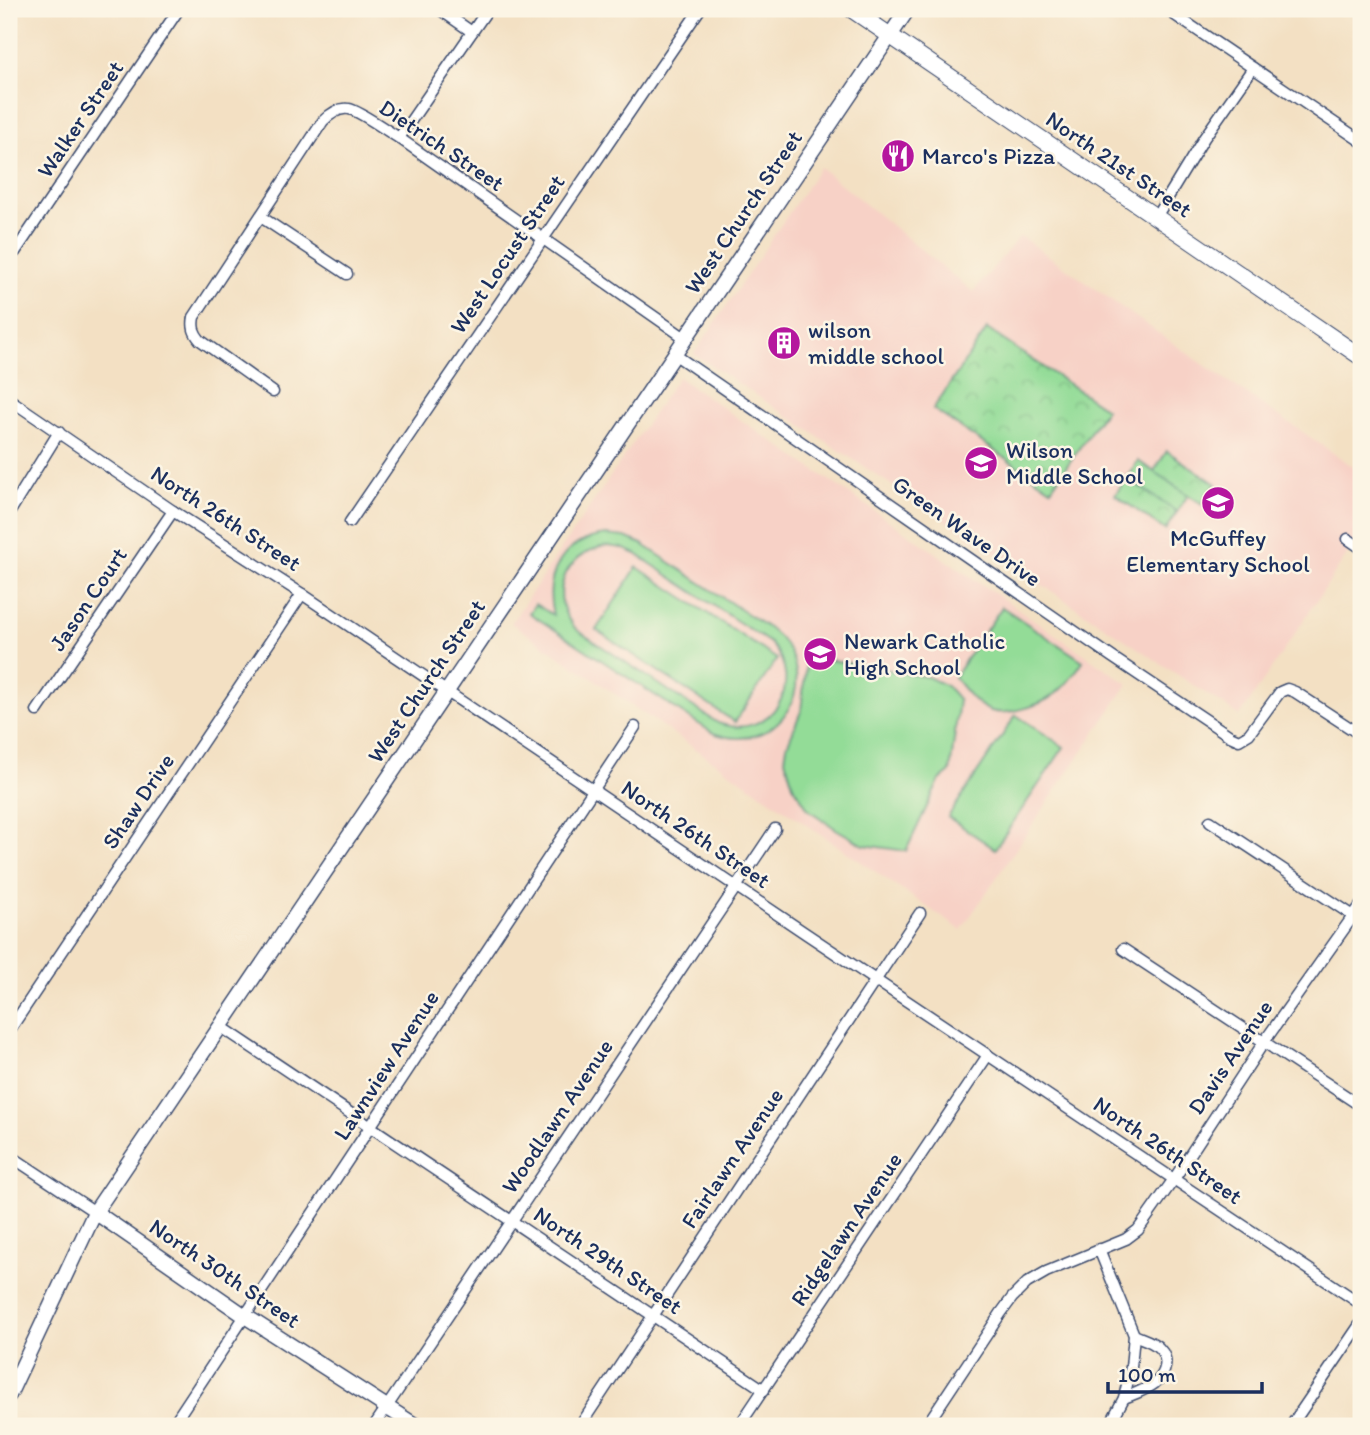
<svg xmlns="http://www.w3.org/2000/svg" width="1370" height="1435" font-family="Itim,sans-serif">
  <style>
    .built { fill: #f7d1c6 }
    .park { fill: url(#park-crowns); stroke: #57867a; stroke-width: 2 }
    .garden { fill: #93dc97; stroke: #57867a; stroke-width: 2; fill-rule: evenodd }
    .lines { fill: none; stroke-linecap: round; stroke-linejoin: round }
    .minor-casing { stroke: #3b4a6d; stroke-width: 13 }
    .tertiary-casing { stroke: #3b4a6d; stroke-width: 17 }
    .secondary-casing { stroke: #3b4a6d; stroke-width: 18 }
    .minor { stroke: #fff; stroke-width: 10 }
    .tertiary { stroke: #fff; stroke-width: 14 }
    .secondary { stroke: #fff; stroke-width: 16 }
    .labels { text-anchor: middle; stroke-width: 5; stroke-linejoin: round; paint-order: stroke }
    .street-label { font-size: 23px; fill: #1b2f5e; stroke: #fcf5e5 }
    .poi-label { font-size: 23px; fill: #1b2f5e; stroke: #fcf5e5; text-anchor: start }
  </style>
  <defs>
    <pattern id="park-crowns" width="20" height="18" patternUnits="userSpaceOnUse" patternTransform="scale(1.75)"><rect width="20" height="18" fill="#93dc97"/><path d="M2 6a3 3 0 1 1 6 0M12 15a3 3 0 1 1 6 0" fill="none" stroke="#7ebd85"/></pattern>
  </defs>
  <rect width="100%" height="100%" fill="#fcf5e5"/>
  <filter id="ink" filterUnits="userSpaceOnUse"><feTurbulence type="fractalNoise" baseFrequency=".0143" numOctaves="2"/><feDisplacementMap in="SourceGraphic" scale="14" xChannelSelector="R" yChannelSelector="G"/><feConvolveMatrix kernelMatrix="1 2 1 2 8 2 1 2 1" color-interpolation-filters="sRGB"/></filter>
  <filter id="wash" filterUnits="userSpaceOnUse"><feTurbulence type="fractalNoise" baseFrequency=".00686" numOctaves="4" result="noise"/><feDisplacementMap in="SourceGraphic" scale="28" xChannelSelector="R" yChannelSelector="G"/><feGaussianBlur stdDeviation="1.57" result="paint"/><feColorMatrix in="noise" values="0 0 0 0 0 0 0 0 0 0 0 0 0 0 0 0 0 1.4 0 .05"/><feComposite in="paint" operator="in"/></filter>
  <g filter="url(#wash)">
    <rect width="100%" height="100%" fill="#f3e0c3"/>
    <g class="built">
      <polygon points="820,167 973,292 1020,236 1184,351 1361,472 1361,534 1240,716 694,354"/>
      <polygon points="678,377 1128,684 961,930 511,623"/>
    </g>
    <g class="park">
      <polygon points="987,329 1106,409 1051,489 933,409"/>
      <polygon points="1167,451 1216,484 1202,504 1188,495 1165,530 1115,495 1138,461 1154,471"/>
    </g>
    <g class="garden">
      <polygon points="1138,461 1188,495 1177,512 1127,478"/>
      <path d="M606,535l19,2 17,7 128,85c58,45 12,130 -57,104l-184,-120 6,-9 18,11c-10,-41 10,-75 53,-80zM607,546l15,2 14,6 134,89c38,40 0,99 -52,80l-141,-93c-31,-32 -14,-78 30,-84z"/>
      <polygon points="637,567 777,659 735,722 596,630"/>
      <path d="M1002,607l81,54c-18,28 -32,42 -65,49 -9,2 -18,4 -27,1 -15,-5 -27,-22 -37,-34z"/>
      <polygon points="807,656 928,677 947,686 959,700 950,772 939,781 906,851 864,845 836,829 809,810 793,785 785,759 787,746 801,711"/>
      <polygon points="1016,715 1064,747 995,849 948,817"/>
    </g>
  </g>
  <g filter="url(#ink)">
    <g class="lines">
      <g class="minor-casing">
        <g id="minor">
          <polyline points="439,9 472,32"/>
          <polyline points="1166,9 1361,141"/>
          <polyline points="399,138 488,9"/>
          <polyline points="261,217 347,274"/>
          <polyline points="1156,217 1204,138 1253,68"/>
          <polyline points="15,252 179,9"/>
          <polyline points="674,354 1112,657 1230,736 1239,740 1249,734 1280,692 1287,689 1295,692 1361,735"/>
          <path d="M273,392l-73,-52c-6,-7 -8,-13 -6,-23l129,-196c7,-7 16,-14 26,-12 9,1 40,23 50,29l286,200"/>
          <polyline points="9,399 173,511 302,594 805,933 1361,1304"/>
          <polyline points="9,513 59,432"/>
          <polyline points="350,522 700,9"/>
          <polyline points="1348,539 1361,548"/>
          <polyline points="37,711 173,511"/>
          <polyline points="1210,821 1361,921"/>
          <polyline points="1123,949 1361,1106"/>
          <polyline points="220,1026 764,1390"/>
          <polyline points="9,1031 302,594"/>
          <polyline points="9,1155 95,1212"/>
          <polyline points="1099,1249 1134,1335 1131,1367 1124,1398 1109,1426"/>
          <path d="M1124,1398c10,-4 22,-8 31,-15 11,-9 15,-24 4,-35 -6,-7 -17,-9 -25,-13"/>
          <polyline points="172,1426 635,727"/>
          <polyline points="374,1426 775,829"/>
          <polyline points="580,1426 920,913"/>
          <polyline points="739,1426 988,1055"/>
          <polyline points="926,1426 1001,1313 1012,1298 1027,1283 1046,1272 1126,1239 1138,1230 1174,1179 1264,1042 1361,905"/>
          <polyline points="1291,1426 1361,1323"/>
        </g>
      </g>
      <g class="tertiary-casing">
        <g id="tertiary">
          <polyline points="95,1212 245,1316 416,1426"/>
          <polyline points="9,1395 95,1212 908,9"/>
        </g>
      </g>
      <g class="secondary-casing">
        <polyline id="secondary" points="851,9 1361,357"/>
      </g>
      <use href="#minor" class="minor"/>
      <use href="#tertiary" class="tertiary"/>
      <use href="#secondary" class="secondary"/>
    </g>
  </g>
  <defs>
    <g id="restaurant-disc" transform="scale(1.75)"><circle r="9.5" fill="#b5179e" stroke="#fcf5e5"/><path d="M-5-6h1v4h1v-4h1v4h1v-4h1v5L-1.5 .5V6h-2V.5L-5-1ZM5-6V6H3V1.5H1.5Q1.5-4 5-6Z" fill="#fff"/></g>
    <g id="building-disc" transform="scale(1.75)"><circle r="9.5" fill="#b5179e" stroke="#fcf5e5"/><path d="M-4-6H4V6H1V3H-1V6H-4ZM-2.5-4.3h1.7v1.8h-1.7ZM.8-4.3h1.7v1.8H.8ZM-2.5-1h1.7V.8h-1.7ZM.8-1h1.7V.8H.8Z" fill="#fff"/></g>
    <g id="school-disc" transform="scale(1.75)"><circle r="9.5" fill="#b5179e" stroke="#fcf5e5"/><path d="M0-5L7-2L0 1L-7-2ZM-4 1L0 2.5L4 1V4Q0 6-4 4Z" fill="#fff"/></g>
  </defs>
  <g fill-rule="evenodd">
    <use href="#restaurant-disc" x="898" y="156"/>
    <use href="#building-disc" x="784" y="343"/>
    <use href="#school-disc" x="981" y="463"/>
    <use href="#school-disc" x="1218" y="503"/>
    <use href="#school-disc" x="820" y="654"/>
  </g>
  <g class="labels">
    <g class="street-label">
      <text transform="translate(80 119) rotate(-56)" y="8">Walker Street</text>
      <text transform="translate(442 145) rotate(34)" y="8">Dietrich Street</text>
      <text transform="translate(1119 164) rotate(34)" y="8">North 21st Street</text>
      <text transform="translate(743 212) rotate(-56)" y="8">West Church Street</text>
      <text transform="translate(507 254) rotate(-56)" y="8">West Locust Street</text>
      <text transform="translate(226 518) rotate(33)" y="8">North 26th Street</text>
      <text transform="translate(967 531) rotate(35)" y="8">Green Wave Drive</text>
      <text transform="translate(88 599) rotate(-56)" y="8">Jason Court</text>
      <text transform="translate(426 681) rotate(-56)" y="8">West Church Street</text>
      <text transform="translate(138 801) rotate(-56)" y="8">Shaw Drive</text>
      <text transform="translate(696 834) rotate(34)" y="8">North 26th Street</text>
      <text transform="translate(1230 1057) rotate(-56)" y="8">Davis Avenue</text>
      <text transform="translate(386 1065) rotate(-57)" y="8">Lawnview Avenue</text>
      <text transform="translate(557 1116) rotate(-56)" y="8">Woodlawn Avenue</text>
      <text transform="translate(1168 1150) rotate(34)" y="8">North 26th Street</text>
      <text transform="translate(732 1158) rotate(-56)" y="8">Fairlawn Avenue</text>
      <text transform="translate(846 1229) rotate(-56)" y="8">Ridgelawn Avenue</text>
      <text transform="translate(608 1260) rotate(34)" y="8">North 29th Street</text>
      <text transform="translate(225 1273) rotate(34)" y="8">North 30th Street</text>
    </g>
    <g class="poi-label">
      <text x="922" y="164">Marco's Pizza</text>
      <text x="808" y="338">wilson<tspan x="808" dy="26">middle school</tspan></text>
      <text x="1006" y="458">Wilson<tspan x="1006" dy="26">Middle School</tspan></text>
      <text x="1218" y="546" text-anchor="middle">McGuffey<tspan x="1218" dy="26">Elementary School</tspan></text>
      <text x="844" y="649">Newark Catholic<tspan x="844" dy="26">High School</tspan></text>
    </g>
  </g>
  <rect width="1370" height="1435" fill="none" stroke="#fcf5e5" stroke-width="35"/>
  <path d="M1108 1382v10h154v-10" fill="none" stroke="#1b2f5e" stroke-width="3.5"/>
  <text x="1118" y="1382" font-size="21" fill="#1b2f5e" stroke="#fcf5e5" stroke-width="5" paint-order="stroke">100 m</text>
</svg>
